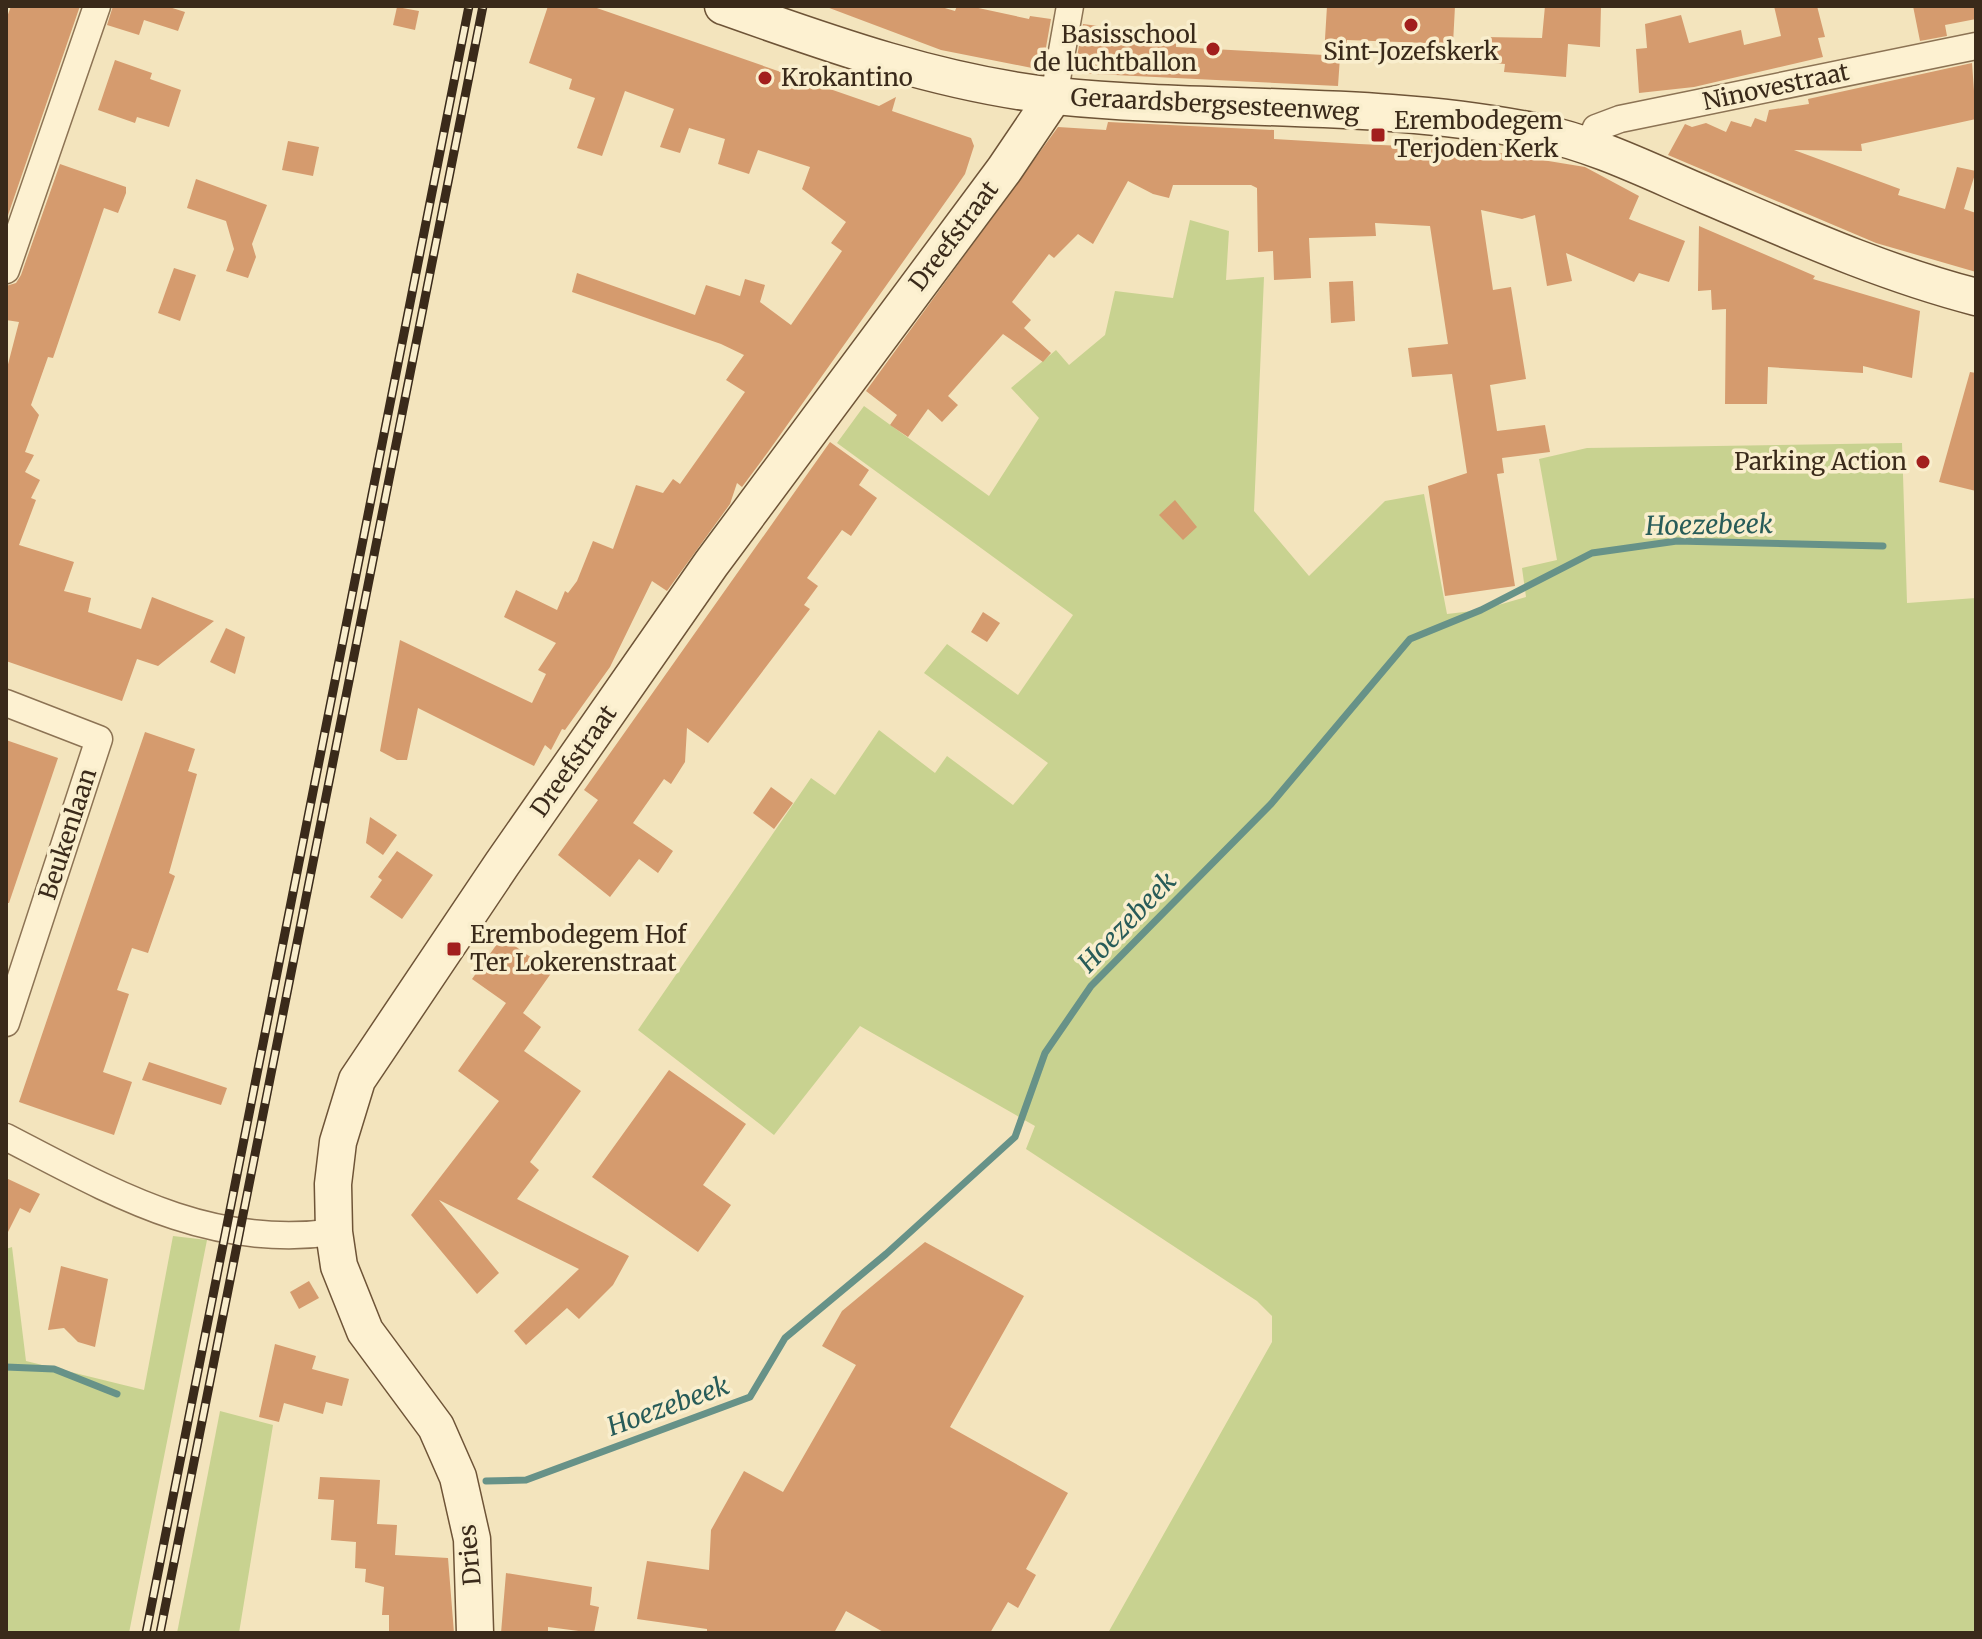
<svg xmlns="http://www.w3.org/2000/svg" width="1982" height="1639" font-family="Merriweather,serif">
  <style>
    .green { fill: #c8d290 }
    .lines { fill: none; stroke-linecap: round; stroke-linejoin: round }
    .stream { stroke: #679288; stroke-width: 7 }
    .building { fill: #d59b6e }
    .street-casing { stroke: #8c7354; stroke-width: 29 }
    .secondary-casing { stroke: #6e5437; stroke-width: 39 }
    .street { stroke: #fdf1d1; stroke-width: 26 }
    .secondary { stroke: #fdf1d1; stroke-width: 36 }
    .rail-casing { stroke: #3a2a1a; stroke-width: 9 }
    .rail { stroke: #f9eecd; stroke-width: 6; stroke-dasharray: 18; stroke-linecap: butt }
    .poi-dot { fill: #a21f1d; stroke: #f9eecd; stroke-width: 3 }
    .labels { text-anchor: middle; stroke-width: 7; stroke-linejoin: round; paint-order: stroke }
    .poi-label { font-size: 24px; fill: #3a2a1a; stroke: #f9eecd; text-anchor: start }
    .street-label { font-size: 24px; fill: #3a2a1a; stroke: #f9eecd }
    .water-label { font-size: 26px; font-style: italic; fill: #285c59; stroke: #f9eecd }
  </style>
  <rect width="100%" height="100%" fill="#f3e4bd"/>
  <g class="green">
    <polygon points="1190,220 1229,231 1226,280 1264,277 1254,511 1309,576 1385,501 1424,494 1447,614 1481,610 1526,597 1522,568 1557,560 1539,459 1587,448 1902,443 1907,603 1976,598 1976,1633 1108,1633 1272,1342 1272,1316 1257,1301 1026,1149 1035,1126 860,1026 774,1135 638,1030 811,778 835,795 879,730 935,773 947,756 1013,805 1048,763 924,673 947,644 1018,695 1073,615 837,443 864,406 989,496 1039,418 1011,388 1056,350 1069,365 1105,335 1115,291 1173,298"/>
    <polygon points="173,1236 207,1240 129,1633 6,1633 6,1249 12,1247 26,1361 144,1390"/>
    <polygon points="220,1411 273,1425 239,1633 177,1633"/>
  </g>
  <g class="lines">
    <g class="stream">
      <polyline points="6,1367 54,1369 117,1394"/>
      <polyline points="486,1481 526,1480 750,1397 785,1338 886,1254 1015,1137 1045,1053 1091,986 1271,804 1410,639 1481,610 1592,553 1677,541 1883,546"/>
    </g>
  </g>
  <g class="building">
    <polygon points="11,6 80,6 6,221 6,20"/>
    <polygon points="113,6 166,6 185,12 178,31 144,20 139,35 107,25"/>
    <polygon points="548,6 591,6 879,106 896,97 892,111 971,138 974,146 965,174 954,190 768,452 742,487 737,483 730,504 667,591 652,581 610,667 565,730 562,729 551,750 545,745 534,766 418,708 407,760 397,760 380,751 400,640 532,703 546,674 538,670 556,643 504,617 516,590 557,610 565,591 568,593 577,581 593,541 613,549 636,485 663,493 673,479 680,484 745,392 726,380 744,355 721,344 572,292 577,273 695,315 706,285 740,296 745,279 765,285 760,302 791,325 842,251 831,243 846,222 802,189 810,167 758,150 749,174 718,164 725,139 689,128 680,153 660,147 674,109 625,91 602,156 577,148 595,98 569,89 572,79 529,63"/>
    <polygon points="824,6 938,6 955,11 957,6 969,6 1029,19 1030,16 1051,19 1042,70 941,50"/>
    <polygon points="1327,6 1455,6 1453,44 1347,40 1346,57 1340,57 1338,86 1074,73 1083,24 1114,28 1114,37 1176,39 1176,47 1324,55"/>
    <polygon points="1545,6 1601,6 1600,47 1568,44 1566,77 1504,72 1505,64 1482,62 1484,37 1542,38"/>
    <polygon points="1774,6 1817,6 1825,37 1818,38 1823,57 1694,87 1639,93 1636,49 1647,48 1645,24 1681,15 1689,43 1741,30 1744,45 1781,36"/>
    <polygon points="1913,6 1976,6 1976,19 1945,25 1947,36 1920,41"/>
    <polygon points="397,7 419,11 415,30 393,25"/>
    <polygon points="115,60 152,73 150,79 181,90 169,127 137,117 135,123 98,110"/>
    <polygon points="1972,63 1976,119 1861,144 1862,151 1794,150 1900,189 1898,195 1945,209 1957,167 1976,171 1964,209 1976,213 1976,272 1876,243 1668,155 1685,124 1692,127 1706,123 1726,132 1731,121 1751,127 1755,118 1766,122 1769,110 1809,104 1808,99"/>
    <polygon points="1108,122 1274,130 1274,139 1359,144 1425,147 1426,141 1585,167 1639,196 1629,219 1685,241 1669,282 1639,273 1634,282 1566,253 1572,281 1547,286 1535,215 1522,219 1481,210 1493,290 1511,287 1526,379 1490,385 1497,431 1545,425 1550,452 1502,458 1504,473 1497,474 1515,586 1445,596 1428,486 1467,473 1452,374 1412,377 1408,348 1448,344 1430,226 1375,223 1376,236 1309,238 1311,278 1274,280 1273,251 1258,252 1257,188 1251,185 1173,185 1169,198 1153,194 1128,181 1093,244 1078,234 1054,258 1049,254 1012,302 1031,320 1024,328 1051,353 1043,362 1003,334 948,396 958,405 942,422 928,409 908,437 890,425 897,415 866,391 1058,127 1106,130"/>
    <polygon points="288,141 319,147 313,176 282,170"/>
    <polygon points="60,164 126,187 126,193 118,213 104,208 53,358 48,357 31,405 39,415 25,452 34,455 25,472 40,480 31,498 36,500 19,545 74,562 64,591 91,598 88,612 141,629 152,597 214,621 158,666 137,659 122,701 6,661 6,372 19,322 6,320 6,286 16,283 21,275"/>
    <polygon points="196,179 267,205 252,244 256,257 248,278 226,271 234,249 226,221 187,208"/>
    <polygon points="1699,226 1815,276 1813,279 1920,311 1912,378 1863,366 1863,373 1768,367 1767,404 1725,404 1726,309 1712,310 1711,290 1698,291"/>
    <polygon points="174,268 196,275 180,321 158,313"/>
    <polygon points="1353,281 1355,321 1331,323 1329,282"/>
    <polygon points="1970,372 1976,373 1976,491 1939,482"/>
    <polygon points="830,442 869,470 859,485 877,498 851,536 842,530 807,578 818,586 804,605 810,609 708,743 687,728 685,762 671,784 664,779 633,823 673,851 658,873 639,859 610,897 558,855 598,800 584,790"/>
    <polygon points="1175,500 1197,527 1183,540 1159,515"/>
    <polygon points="983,612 1000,623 987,642 971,632"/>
    <polygon points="226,628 245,637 235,674 210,662"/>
    <polygon points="145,732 195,749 188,771 197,774 169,873 175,876 148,953 132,948 117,990 129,994 103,1072 132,1082 114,1135 19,1102"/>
    <polygon points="6,740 58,758 9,903 6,903"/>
    <polygon points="771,787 793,803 774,829 753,813"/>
    <polygon points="370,817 397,835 383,855 366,843"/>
    <polygon points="397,851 433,875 402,919 370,897 382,880 378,877"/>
    <polygon points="502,937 552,972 523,1013 541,1027 524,1051 581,1091 530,1162 539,1170 517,1199 629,1256 613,1285 579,1319 567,1308 526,1345 514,1331 579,1269 439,1200 499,1273 477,1294 411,1215 499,1101 458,1071 506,1003 472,979"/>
    <polygon points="149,1062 227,1088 221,1105 142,1080"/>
    <polygon points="669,1070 746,1124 703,1185 731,1205 698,1252 592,1177"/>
    <polygon points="6,1178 40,1194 30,1213 20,1208 6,1236"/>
    <polygon points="925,1242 1024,1296 950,1427 1068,1493 1026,1569 1036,1575 1018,1608 1008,1602 990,1633 885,1633 846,1611 834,1633 707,1633 707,1629 637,1619 647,1561 709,1570 711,1530 744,1471 783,1492 856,1365 822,1346 842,1311"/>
    <polygon points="61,1266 108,1279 95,1347 78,1342 64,1328 48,1330"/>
    <polygon points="309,1281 319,1298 299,1309 290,1292"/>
    <polygon points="275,1344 316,1356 312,1369 349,1379 342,1406 326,1402 323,1414 284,1403 279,1422 259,1417"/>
    <polygon points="320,1477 380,1480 377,1524 397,1525 395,1555 448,1558 454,1633 389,1633 389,1615 382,1615 384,1587 365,1582 366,1569 355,1568 356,1542 331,1540 334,1500 318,1499"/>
    <polygon points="506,1573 592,1587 590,1605 599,1607 594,1633 548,1627 548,1633 501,1633"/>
  </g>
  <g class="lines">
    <g class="street-casing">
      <g id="street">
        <polyline points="1054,96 1070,6"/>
        <polyline points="1588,146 1596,128 1620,119 1976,46"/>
        <polyline points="6,270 97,6"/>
        <polyline points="6,703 99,739 6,1023"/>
        <path d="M6,1137c106,55 204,113 328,95"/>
      </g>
    </g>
    <g class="secondary-casing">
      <g id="secondary">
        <path d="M723,6c107,38 219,78 333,90 159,16 324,4 481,36 55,11 108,37 159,59 92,39 183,81 280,106"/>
        <polyline points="475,1633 472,1539 458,1477 436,1427 365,1331 339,1266 334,1232 333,1184 338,1142 357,1080 502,864 711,564 1004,170 1054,96"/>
      </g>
    </g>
    <use href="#street" class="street"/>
    <use href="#secondary" class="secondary"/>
    <g class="rail-casing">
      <g id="rail">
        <polyline points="146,1633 469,6"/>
        <polyline points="160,1633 483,6"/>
      </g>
    </g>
    <use href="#rail" class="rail"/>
  </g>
  <g class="poi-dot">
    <circle cx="1411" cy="25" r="8"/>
    <circle cx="1213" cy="49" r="8"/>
    <circle cx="765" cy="78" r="8"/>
    <rect x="1370" y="127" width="16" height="16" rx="4"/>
    <circle cx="1923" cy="462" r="8"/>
    <rect x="446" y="941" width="16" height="16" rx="4"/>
  </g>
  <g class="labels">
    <g class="poi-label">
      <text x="1197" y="43" text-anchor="end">Basisschool<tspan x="1197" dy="28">de luchtballon</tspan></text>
      <text x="1411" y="60" text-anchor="middle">Sint-Jozefskerk</text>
      <text x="781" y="86">Krokantino</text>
      <text x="1394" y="129">Erembodegem<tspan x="1394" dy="28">Terjoden Kerk</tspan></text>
      <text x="1907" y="470" text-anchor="end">Parking Action</text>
      <text x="470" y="943">Erembodegem Hof<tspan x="470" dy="28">Ter Lokerenstraat</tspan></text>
    </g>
    <g class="street-label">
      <text transform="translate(1776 87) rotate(-12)" y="8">Ninovestraat</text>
      <text transform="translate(1215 105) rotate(3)" y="8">Geraardsbergsesteenweg</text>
      <text transform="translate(954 236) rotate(-53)" y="8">Dreefstraat</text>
      <text transform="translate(574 761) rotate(-55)" y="8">Dreefstraat</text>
      <text transform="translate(68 834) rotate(-72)" y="8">Beukenlaan</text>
      <text transform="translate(470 1555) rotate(-95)" y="8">Dries</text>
    </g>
    <g class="water-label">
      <text transform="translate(1709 525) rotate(-1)" y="9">Hoezebeek</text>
      <text transform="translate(1127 922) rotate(-46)" y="9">Hoezebeek</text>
      <text transform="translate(668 1406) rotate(-20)" y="9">Hoezebeek</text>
    </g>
  </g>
  <rect width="1982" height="1639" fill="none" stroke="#3a2a1a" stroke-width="16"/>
</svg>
